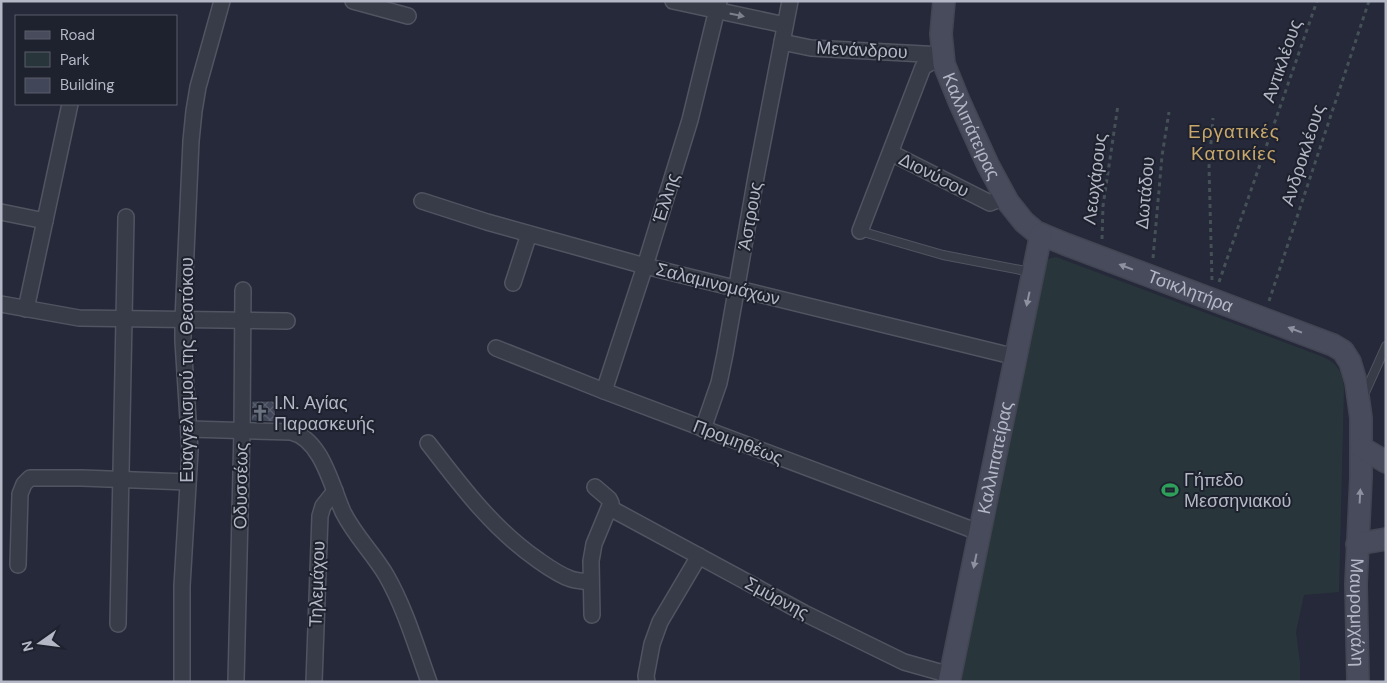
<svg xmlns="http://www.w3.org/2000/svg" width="1387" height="683" font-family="'DM Sans',sans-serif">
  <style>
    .park { fill: #28363b }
    .building { fill: url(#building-cross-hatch); stroke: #202330 }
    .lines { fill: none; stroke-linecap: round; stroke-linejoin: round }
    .lane-casing { stroke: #515461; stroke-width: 10 }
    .street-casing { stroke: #515461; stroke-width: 18 }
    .secondary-casing { stroke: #424552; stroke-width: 24 }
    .path { stroke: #455157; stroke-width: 3; stroke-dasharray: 4 4; stroke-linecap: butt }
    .lane { stroke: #383c49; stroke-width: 8 }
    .street { stroke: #383c49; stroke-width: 15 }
    .secondary { stroke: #474b5c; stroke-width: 21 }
    .oneway { fill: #7c808d }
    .oneway2 { fill: #8e91a0 }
    .labels { text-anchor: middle; stroke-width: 4; stroke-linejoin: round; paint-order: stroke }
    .street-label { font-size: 18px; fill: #b4b7c5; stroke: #1e212e }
    .poi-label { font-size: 18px; fill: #b4b7c5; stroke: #1e212e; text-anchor: start }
    .neighbourhood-label { font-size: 19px; letter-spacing: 1px; fill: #c8a76b; stroke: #1e212e }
  </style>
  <defs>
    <pattern id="building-cross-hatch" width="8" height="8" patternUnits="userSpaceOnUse" patternTransform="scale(1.25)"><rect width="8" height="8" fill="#414758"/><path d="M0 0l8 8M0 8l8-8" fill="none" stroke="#5a5f6e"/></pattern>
  </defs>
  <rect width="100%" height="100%" fill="#252939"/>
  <path class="park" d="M1056,257l262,98c18,7 23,13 26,32l-5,205 -35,3 -8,37 4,31v19h-342l84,-412 6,-11z"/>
  <polygon class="building" points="252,401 276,401 275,422 251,421"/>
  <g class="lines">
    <g class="lane-casing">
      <g id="lane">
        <polyline points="860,231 943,255 1031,272"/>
        <polyline points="1363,397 1386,346"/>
      </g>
    </g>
    <g class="street-casing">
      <g id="street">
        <polyline points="353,1 408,16"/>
        <polyline points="673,1 785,25"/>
        <polyline points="782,42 811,48 943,55"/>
        <polyline points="891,153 990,203 1005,197"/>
        <polyline points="422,201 487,222 645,266 1016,357"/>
        <polyline points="1,212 45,221"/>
        <polyline points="860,231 923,67 943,55"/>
        <polyline points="513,283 529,234"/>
        <polyline points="1,304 79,318 287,321"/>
        <polyline points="26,309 70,104"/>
        <polyline points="496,348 604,391 981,533"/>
        <polyline points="604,391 645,266 690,120 719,1"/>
        <path d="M190,429l101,3c31,7 41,56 52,80 12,24 30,41 43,63 19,33 30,71 43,107"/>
        <polyline points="703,429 719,383 725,354 756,177 790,1"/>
        <path d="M428,443c33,43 65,86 110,117 10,7 21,15 33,19 6,2 13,2 19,3"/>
        <polyline points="610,508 804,613 904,662 950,675"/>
        <polyline points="18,565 20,494 24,484 30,478 82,478 188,482"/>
        <polyline points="592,615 591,561 594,544 611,503 609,499 595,487"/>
        <polyline points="118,624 126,217"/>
        <polyline points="182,682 182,586 190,451 183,341 183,320 191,141 194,111 198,87 222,1"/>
        <polyline points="236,682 242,430 243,290"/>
        <polyline points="314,682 320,516 323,506 335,491"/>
        <polyline points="647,682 646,676 652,644 660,622 699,556"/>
      </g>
    </g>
    <g class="secondary-casing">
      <g id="secondary">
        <path id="s1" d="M944,1l-3,33 3,30 15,37 29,64 20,37 16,20 12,10 29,12 268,101 10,6 7,11 6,20 5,36v59l-5,107 2,98"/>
        <polyline points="1362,448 1386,462"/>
        <polyline points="1357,544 1386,539"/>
        <path id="s2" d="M949,682l92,-448"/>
      </g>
    </g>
    <g class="path">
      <polyline points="1102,239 1103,206 1118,105"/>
      <polyline points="1153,258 1162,156 1169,112"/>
      <polyline points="1212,280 1209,167 1213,118"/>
      <polyline points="1219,282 1317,1"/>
      <polyline points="1269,301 1369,1"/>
    </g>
    <use href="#lane" class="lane"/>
    <use href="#street" class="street"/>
    <use href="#secondary" class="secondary"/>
  </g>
  <defs><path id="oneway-solid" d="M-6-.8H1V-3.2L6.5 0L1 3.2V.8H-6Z" transform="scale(1.25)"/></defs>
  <use class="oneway" href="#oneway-solid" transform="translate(737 15) rotate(12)"/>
  <g class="oneway2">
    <use href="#oneway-solid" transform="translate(1126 267) rotate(-159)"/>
    <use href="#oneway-solid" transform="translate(1028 299) rotate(102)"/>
    <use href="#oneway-solid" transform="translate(1295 330) rotate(-159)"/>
    <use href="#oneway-solid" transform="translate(1360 496) rotate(-87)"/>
    <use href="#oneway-solid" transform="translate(975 561) rotate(102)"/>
  </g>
  <defs>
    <g id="church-bare" transform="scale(1.35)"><path d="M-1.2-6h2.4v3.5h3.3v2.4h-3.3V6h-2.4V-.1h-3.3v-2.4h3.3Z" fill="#6b7280" stroke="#1e212e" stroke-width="2.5" paint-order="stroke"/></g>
    <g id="stadium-bare" transform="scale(1.35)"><path d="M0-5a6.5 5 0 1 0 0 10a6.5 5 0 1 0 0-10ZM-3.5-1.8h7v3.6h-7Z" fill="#2e9e5b" stroke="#1e212e" stroke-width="2.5" paint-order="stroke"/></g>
  </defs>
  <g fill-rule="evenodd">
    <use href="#church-bare" x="260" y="413"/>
    <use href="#stadium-bare" x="1170" y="490"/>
  </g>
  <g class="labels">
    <g class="street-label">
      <text transform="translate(862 50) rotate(3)" y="6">Μενάνδρου</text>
      <text transform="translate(1282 61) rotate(-71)" y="6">Αντικλέους</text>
      <text dy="6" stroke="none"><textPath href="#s1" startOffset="131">Καλλιπάτειρας</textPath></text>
      <text transform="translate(1303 155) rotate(-72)" y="6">Ανδροκλέους</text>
      <text transform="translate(934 175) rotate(27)" y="6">Διονύσου</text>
      <text transform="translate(1095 179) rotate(-83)" y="6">Λεωχάρους</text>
      <text transform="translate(1145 193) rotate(-85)" y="6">Δωτάδου</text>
      <text transform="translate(666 198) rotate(-73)" y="6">Έλλης</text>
      <text transform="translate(750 216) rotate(-80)" y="6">Άστρους</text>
      <text transform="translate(718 284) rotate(14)" y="6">Σαλαμινομάχων</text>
      <text dy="6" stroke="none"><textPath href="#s1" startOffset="422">Τσικλητήρα</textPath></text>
      <text transform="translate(187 370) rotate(-90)" y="6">Ευαγγελισμού της Θεοτόκου</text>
      <text transform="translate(738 442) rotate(21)" y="6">Προμηθέως</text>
      <text dy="6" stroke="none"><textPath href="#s2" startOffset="229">Καλλιπατείρας</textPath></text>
      <text transform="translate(241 486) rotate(-89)" y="6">Οδυσσέως</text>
      <text transform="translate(317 584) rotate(-88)" y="6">Τηλεμάχου</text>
      <text transform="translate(777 598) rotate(28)" y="6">Σμύρνης</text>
      <text dy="6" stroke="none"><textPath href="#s1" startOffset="851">Μαυρομιχάλη</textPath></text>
    </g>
    <g class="poi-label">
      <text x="274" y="409">Ι.Ν. Αγίας<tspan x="274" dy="21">Παρασκευής</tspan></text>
      <text x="1184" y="486">Γήπεδο<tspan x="1184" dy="21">Μεσσηνιακού</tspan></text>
    </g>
    <g class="neighbourhood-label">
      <text x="1234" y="138">Εργατικές<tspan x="1234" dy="22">Κατοικίες</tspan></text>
    </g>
  </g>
  <rect width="1387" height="683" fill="none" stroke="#b4b7c5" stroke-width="5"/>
  <rect x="15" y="15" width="162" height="90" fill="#1e212e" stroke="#5a5d6a"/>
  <rect x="25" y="31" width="25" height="8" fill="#474b5c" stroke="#5a5d6a"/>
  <text x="60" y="40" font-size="15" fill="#b4b7c5">Road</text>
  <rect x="25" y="52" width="25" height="15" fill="#28363b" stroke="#5a5d6a"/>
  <text x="60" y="65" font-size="15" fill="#b4b7c5">Park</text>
  <rect x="25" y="78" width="25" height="15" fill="#414758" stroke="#5a5d6a"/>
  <text x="60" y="90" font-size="15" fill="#b4b7c5">Building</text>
  <g transform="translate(40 643) rotate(256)" stroke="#1e212e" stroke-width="4" paint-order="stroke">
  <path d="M0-4L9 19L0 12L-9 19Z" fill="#b4b7c5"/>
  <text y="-8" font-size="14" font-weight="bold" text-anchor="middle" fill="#b4b7c5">N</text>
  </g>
</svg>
